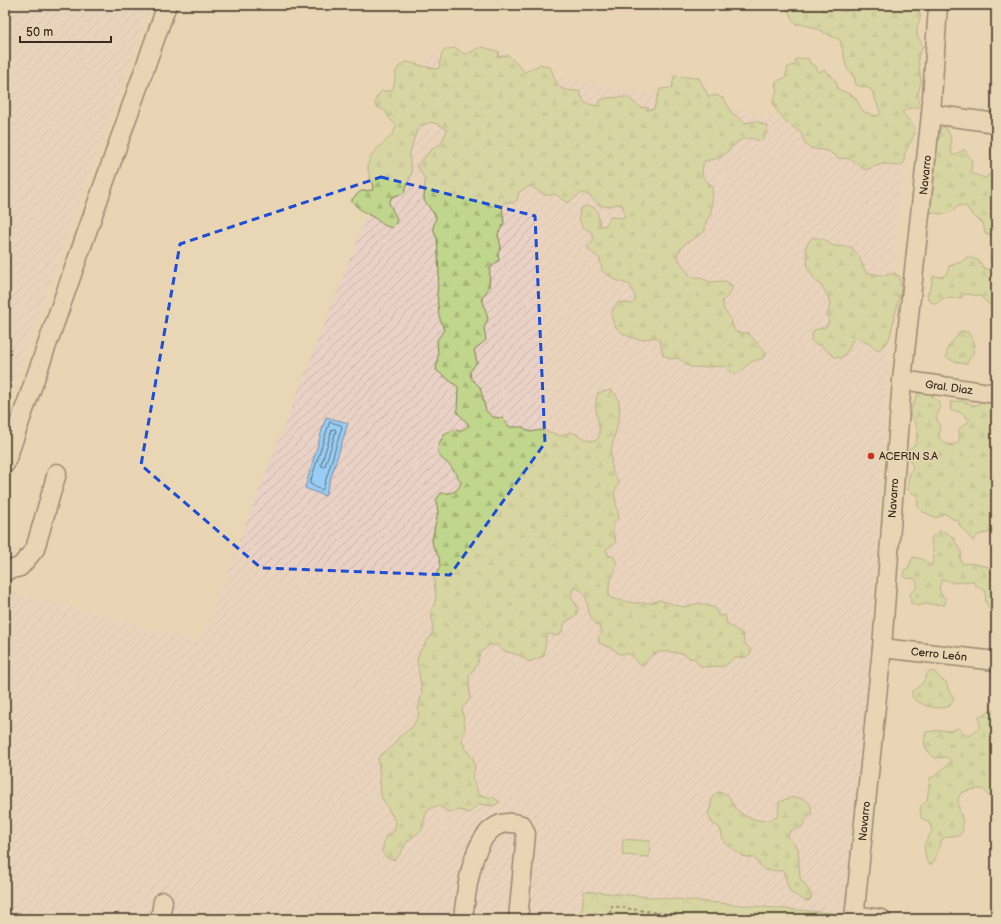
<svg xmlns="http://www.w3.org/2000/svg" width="1001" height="924" font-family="'Balsamiq Sans',sans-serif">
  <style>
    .industrial { fill: url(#industrial-furrows) }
    .green { fill: #c0d68c; stroke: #7e8055 }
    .forest { fill: url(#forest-firs); stroke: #7e8055 }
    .park { fill: url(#park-crowns); stroke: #7e8055 }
    .water { fill: #98cef6; stroke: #738ca0 }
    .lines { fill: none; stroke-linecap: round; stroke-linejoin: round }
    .shore { stroke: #606c74; stroke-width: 1 }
    .minor-casing { stroke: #3b2a1e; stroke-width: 21 }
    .path { stroke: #3b2a1e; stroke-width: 2; stroke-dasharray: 3 3; stroke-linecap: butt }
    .minor { stroke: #e9d6b4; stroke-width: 18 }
    .marked { fill: none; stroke: #1d4ed8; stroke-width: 3; stroke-dasharray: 8 5; stroke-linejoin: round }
    .poi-dot { fill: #c8321e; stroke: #e9d6b4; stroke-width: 1.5 }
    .labels { text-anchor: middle; stroke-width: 3; stroke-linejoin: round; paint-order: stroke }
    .street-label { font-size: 11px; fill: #3b2a1e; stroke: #e9d6b4 }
    .poi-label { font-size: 11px; fill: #3b2a1e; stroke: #e9d6b4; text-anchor: start }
  </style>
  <defs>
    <pattern id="industrial-furrows" width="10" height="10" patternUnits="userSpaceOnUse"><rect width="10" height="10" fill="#ead1c5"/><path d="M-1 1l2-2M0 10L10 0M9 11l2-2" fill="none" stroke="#cab4a9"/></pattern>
    <pattern id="forest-firs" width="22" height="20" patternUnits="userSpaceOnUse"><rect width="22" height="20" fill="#c0d68c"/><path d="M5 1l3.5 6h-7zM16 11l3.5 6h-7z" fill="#a6b878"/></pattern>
    <pattern id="park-crowns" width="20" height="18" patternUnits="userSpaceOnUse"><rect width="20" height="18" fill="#c0d68c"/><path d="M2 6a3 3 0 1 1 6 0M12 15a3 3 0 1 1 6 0" fill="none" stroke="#a6b878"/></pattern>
  </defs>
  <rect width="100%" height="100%" fill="#e9d6b4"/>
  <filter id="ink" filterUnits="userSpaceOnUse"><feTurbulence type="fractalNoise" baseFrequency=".025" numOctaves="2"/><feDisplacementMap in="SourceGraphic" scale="8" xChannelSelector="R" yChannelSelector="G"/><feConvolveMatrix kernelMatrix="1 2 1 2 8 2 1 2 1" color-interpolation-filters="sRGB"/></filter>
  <g filter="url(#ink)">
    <g class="industrial">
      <polygon points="5,5 151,5 5,406"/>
      <polygon points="431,53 902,141 854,919 5,919 5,590 200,641"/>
    </g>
    <polygon class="green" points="623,839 650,841 649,857 622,855"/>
    <g class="forest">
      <path d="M785,5h37l1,6 11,-3 12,4 8,-7h59c14,13 4,14 4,26 0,5 3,10 6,15l-5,11 3,25 -3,12 1,13 -12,2 -5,3 12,15 1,6 -11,22 1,7 -5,4 -18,-2 -17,6 -14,-11 -13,-1 -10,-7 -18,-3 -5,-4 -4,-11 -15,-11 -11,-14 -2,-6 4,-12 -2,-6 4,-4 6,-2 3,-11 6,-2 2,-6 12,-1 3,6 5,2 2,6 6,-2c7,4 13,10 14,19l16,7 10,16 12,4 5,-2 -9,-23 -4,-3 -12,-3 -1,-6 -8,-10 -7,-29c-18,-7 -24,-15 -45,-16z"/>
      <path d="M483,47l17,5 -3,5 11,-2 17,17 16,-8 9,3c8,17 4,24 29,24l6,12 13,3 2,-5 6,-3 21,-1 13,10 9,1 -3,2 8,-1 6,-20 12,-1 2,-12 25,2 10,19 7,-2 8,4 8,14 14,10 10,-2 11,5c1,6 -2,13 -8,15 -19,-9 -26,7 -39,17l-15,3 -2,2 -1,13 11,11 -2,27 -5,7 -1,10c-7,7 -26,12 -28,26l14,20h8l11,5 15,-1 8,5 -4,9 -7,6 2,9 6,7 4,12 2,3 12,1 17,19 2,2c-6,8 -11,4 -17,9 -12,9 -10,18 -26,3 -7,0 -31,3 -36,0 -3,-2 -6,-6 -10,-8l-7,1 -8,-4 -3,-14 -5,-4c-3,0 -6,2 -9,2 -16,3 -40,-12 -33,-30l6,-7 13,2c7,-7 0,-12 -2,-19l-14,-5 -14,-9 -2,-12 -12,-10v-3l6,-7v-3l-4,-5 -8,-4 -3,-9 1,-9c5,-4 12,-3 17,1l3,16 6,-1 4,-8 15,1 -2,-12 -6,-2c-25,8 -18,-7 -35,-11l-15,10 -12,-9c-12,5 -15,-4 -25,-8l-11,6 -2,8 -4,3 -8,-1 -3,4 2,17 -6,11 3,13 -3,7 1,6 -9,8 -1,20 -7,10 6,21 -4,9 2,12 -12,10 3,12 -7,10 1,6 9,9 6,24 7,6 9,1 8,9h13l7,5c13,-3 19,-1 30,4l11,-4 20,9 6,-1c8,-11 -7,-30 1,-47l12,-3c21,10 1,48 1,65 0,5 1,17 4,21 2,3 3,5 4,8l-5,8 5,26 -5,4 -1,11 3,9 -10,7 2,6 6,2c9,13 -10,21 -4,41l23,5h18l8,-3 24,7 17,-4 15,5 4,8 6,-1 2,9 16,10 1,9 7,7v3l-4,4 -13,1 -9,8 -22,1 -3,-1 -5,-7 -6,-1 -5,-4c-16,-2 -30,-7 -40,11l-6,-1 -8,-10h-11l-6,-5 -14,-6 -1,-6 4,-4c-2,-7 -8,-10 -11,-16 -6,-11 -1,-28 -18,-29l-2,9 7,10 -2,9 -11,6 -3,10 -5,4 -9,-2 -2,3 -2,19 -15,6 -10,-7 -15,-4 -7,-6h-7l-10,8 -3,12 -8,11 1,23 -8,10 3,19 -3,12 3,9 8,9 2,10 -3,9 7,18 15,3 6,4 -7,4 -14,-2 -10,9 -10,-3 -11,2 -9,-6c-17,1 -13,15 -17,24l-14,11 -10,16 -4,3 -7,-2 -5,-6 3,-15 9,-6 2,-8 -15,-27 -3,-39 15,-11 5,-8 14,-11 7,-12 -1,-6 4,-16 -5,-33 3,-9 12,-17 1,-10 -2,-12 5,-14 -2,-19 6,-13 -1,-9 -6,-11 -1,-6 6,-28 -2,-12 5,-7c10,1 17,-1 20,-10 -1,-5 -4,-4 -5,-8 -8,-20 -28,-13 -12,-40l11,-6 5,3 9,-7 -12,-13 1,-25 -22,-17 2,-15 -1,-15 7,-10 -5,-14 -2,-22 2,-21 -2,-34 -4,-11 3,-11 -12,-17 1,-21 -8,-13 14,-16 10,-6 6,-14c-10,-8 -19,-11 -30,-1l-8,27 3,16 -8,21 -12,4 -3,6 8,16c-3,18 -17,2 -24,-2 -8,-4 -14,-8 -21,-15v-3l9,-8 12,-1c0,-8 -6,-17 -5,-25 3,-19 27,-25 28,-40l-8,-8 -2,-6 -11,-5c1,-7 2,-11 7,-15h9c8,-10 -2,-23 16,-29l29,7 3,-1 3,-15 5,-4 9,-1 8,6c6,0 12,-6 19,-7z"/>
      <path d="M944,127c10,6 5,19 8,28h3l9,-6 8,12 -1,12 14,5 7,-6 -1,-22 5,-9v187l-5,-22 -11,-10 -15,-2 -4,4c-6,0 -10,1 -17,0l-9,6 -6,-3 -2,-6 4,-8 2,-11 9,1 5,-4 2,-7 12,-4 6,-5 11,3 7,9h6l1,-2 -2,-11 6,-10 -2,-10 -9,-3 -2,-10 -11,-8 -6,-9h-8c-7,10 -16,9 -28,6l-1,-17 5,-6 -3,-5 6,-55z"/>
      <path d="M812,237l12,2 9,7 18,1 8,9 7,17c14,0 13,5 29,0l5,4 1,12 -11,48 -3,5 -9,8 -10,-7 -12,-5 -5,4 -1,5 -7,10c-10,2 -12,-3 -19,-9 -7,-6 -18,-2 -10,-18l12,-3 3,-6c-4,-9 3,-13 0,-21 -3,-11 -13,-18 -19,-28 -5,-8 -1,-16 -5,-24z"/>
      <path d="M961,331l7,1 7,12 -2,10 -7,10c-3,0 -18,-4 -20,-7l2,-10z"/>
      <path d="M927,392l11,9 3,6 -5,10 4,8 -1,13c5,7 13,8 20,4v-13l11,-9 -12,-9h-7l-1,-9 12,-1 12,4 5,-1 4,-5h9l4,5v124l-8,5 -10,2 -5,6 -13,-15 -2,-6 -6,-1 -7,-6 -8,5 -16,-7 -3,-4 -1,-11 -10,-7 2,-13 4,-9 -7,-15 10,-8c1,-12 3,-19 -6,-29v-3l8,-19z"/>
      <path d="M940,531l5,1 9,6 2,5 6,10 -2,5 2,6 8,-1 19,4 5,12h2v34l-5,-2c-6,-7 -6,-13 -6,-21l-8,-3 -5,-6 -20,2 -5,-3h-5l-3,8 2,6 5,5 -1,6 -19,-1 -8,2 -7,-3 -1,-10 7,-5v-6l-3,-4 -8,1 -3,-3 1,-6 4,-2 5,-11 9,2 9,7 3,-8 -3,-20z"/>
      <path d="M929,671l6,1 6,7 5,3 3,9 5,7 -4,8c-12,5 -29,0 -38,-9v-6l9,-6z"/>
      <path d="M993,710l3,1v93l-13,-15c-49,0 -8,31 -24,47h-9l-8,3 -8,23 -4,3 -4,-5 -2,-15 8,-14 -3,-9 -8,-4 -1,-11 7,-7 3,-22 5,-2 16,-15 -4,-4 -12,1c-10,-9 -13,-12 -9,-26l15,-2 9,1 8,-3 10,8 5,-2 7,-7 -1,-11z"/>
      <path d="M718,792l9,2c4,4 6,12 10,16 9,9 30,15 41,6l1,-13c12,-9 36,-8 32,12l-7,6v5l-14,5 -2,6 10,11 2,30 12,17 -2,5 -4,1 -16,-9 -7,-21 -19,-1 -10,-12 -12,-2 -18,-13 -4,-15 -8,-5 -4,-8 5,-19z"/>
    </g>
    <polygon class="park" points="584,891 854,915 854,919 581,919"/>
    <polygon class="water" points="326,417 348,423 325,496 305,488"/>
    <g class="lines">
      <g class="shore">
        <polygon points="330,422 341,425 342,427 323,489 321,490 310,484"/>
        <polygon points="335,429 336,431 325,466 323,467 321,465 332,430"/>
      </g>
      <g class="minor-casing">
        <g id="minor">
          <polyline points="931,114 996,123"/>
          <polyline points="902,380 996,394"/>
          <polyline points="5,464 167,5"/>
          <polyline points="5,571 20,567 35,549 57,473"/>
          <polyline points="882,648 996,661"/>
          <polyline points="854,915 881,919"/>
          <polyline points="160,919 163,901"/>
          <path d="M463,919c4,-32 10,-110 59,-94l4,9 -8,85"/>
          <polyline points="854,919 882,648 902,380 931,114 938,5"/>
        </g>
      </g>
      <polyline class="path" points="608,919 612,906 698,919"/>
      <use href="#minor" class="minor"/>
    </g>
  </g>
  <path d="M0 0H1001V924H0ZM381,177l154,39 10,227 -95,132 -189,-7 -120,-103 39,-221z" fill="#e9d6b4" fill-opacity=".55" fill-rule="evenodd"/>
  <path class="marked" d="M381,177l154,39 10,227 -95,132 -189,-7 -120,-103 39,-221z"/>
  <circle class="poi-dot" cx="871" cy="456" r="4"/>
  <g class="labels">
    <g class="street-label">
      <text transform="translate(925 175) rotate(-84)" y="4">Navarro</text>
      <text transform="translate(949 387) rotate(8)" y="4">Gral. Diaz</text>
      <text transform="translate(893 498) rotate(-86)" y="4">Navarro</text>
      <text transform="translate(939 654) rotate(6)" y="4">Cerro León</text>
      <text transform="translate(864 821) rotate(-84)" y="4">Navarro</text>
    </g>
    <g class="poi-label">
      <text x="879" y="460">ACERIN S.A</text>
    </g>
  </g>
  <rect width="1001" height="924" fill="none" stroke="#e9d6b4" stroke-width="20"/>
  <rect x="10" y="10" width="981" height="904" fill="none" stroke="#3b2a1e" stroke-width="1.5" filter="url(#ink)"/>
  <path d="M20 36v6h91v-6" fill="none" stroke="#3b2a1e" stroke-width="2"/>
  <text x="26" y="36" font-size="12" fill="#3b2a1e" stroke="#e9d6b4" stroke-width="3" paint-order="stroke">50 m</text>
</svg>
